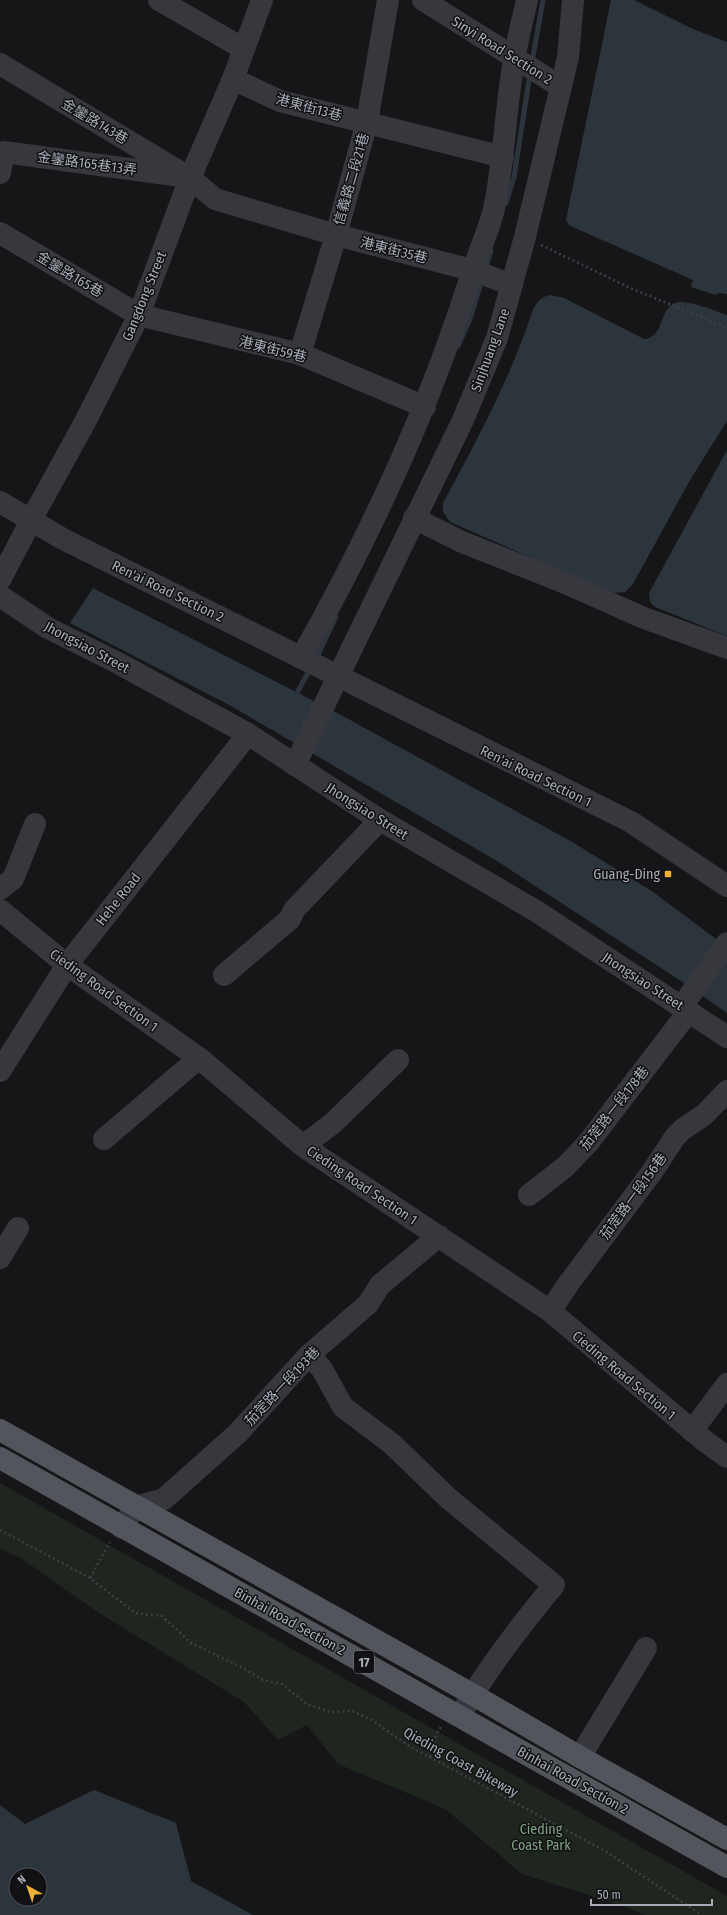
<svg xmlns="http://www.w3.org/2000/svg" width="727" height="1915" font-family="'Fira Sans Condensed','Noto Sans TC',sans-serif">
  <style>
    .green { fill: #1e261f }
    .water { fill: #2c353c; fill-rule: evenodd }
    .lines { fill: none; stroke-linecap: round; stroke-linejoin: round }
    .stream { stroke: #2c353c; stroke-width: 5 }
    .path { stroke: #3d3f44; stroke-width: 2.5; stroke-dasharray: 2 3; stroke-linecap: butt }
    .minor { stroke: #37383d; stroke-width: 22 }
    .major { stroke: #53555c; stroke-width: 22 }
    .poi-dot { fill: #f2b134; stroke: #111113; stroke-width: 1.5 }
    .labels { text-anchor: middle; stroke-width: 3; stroke-linejoin: round; paint-order: stroke }
    .shield { fill: #111113; stroke: #7b7e86; stroke-width: 1 }
    .shield-label { font-size: 13px; font-weight: bold; fill: #a8adb8 }
    .street-label { font-size: 14px; fill: #a8adb8; stroke: #111113 }
    .poi-label { font-size: 14px; fill: #a8adb8; stroke: #111113; text-anchor: end }
    .park-label { font-size: 14px; fill: #7fa381; stroke: #111113 }
  </style>
  <rect width="100%" height="100%" fill="#161618"/>
  <polygon class="green" points="0,1483 727,1896 727,1915 645,1915 629,1908 522,1874 445,1809 338,1764 307,1725 278,1740 244,1702 99,1613 19,1557 0,1549"/>
  <g class="water">
    <polygon points="611,0 634,0 693,29 727,42 727,294 719,293 716,295 691,287 693,280 575,228 569,225 566,220"/>
    <path d="M550,295l14,3 80,41c22,-1 14,-36 36,-37 12,-1 35,9 47,13v106l-37,59 -57,104 -8,8 -13,1 -162,-71 -7,-10v-9c31,-57 62,-115 84,-176 5,-13 7,-29 23,-32z"/>
    <polygon points="727,450 727,636 655,607 650,602 649,593"/>
    <polygon points="93,588 341,715 574,843 653,892 727,947 727,1013 681,981 497,861 231,706 70,623"/>
    <path d="M94,1790l82,33 15,58 62,34h-253v-110l25,19zM16,1875h24v24h-24z"/>
  </g>
  <g class="lines">
    <g class="stream">
      <polyline points="532,62 543,0"/>
      <polyline points="506,203 514,177 530,74"/>
      <polyline points="485,270 491,251"/>
      <polyline points="458,346 470,319 482,280"/>
      <polyline points="316,659 336,617"/>
      <polyline points="298,691 311,667"/>
    </g>
    <g class="path">
      <polyline points="541,245 628,287 727,328"/>
      <polyline points="0,1530 90,1578 135,1613 162,1616 191,1643 241,1667 263,1680 282,1684 307,1704 330,1712 352,1711 372,1720 409,1746 605,1851 702,1915"/>
      <polyline points="90,1578 110,1542"/>
      <polyline points="430,1757 436,1735 441,1727"/>
    </g>
    <g class="minor">
      <polyline points="159,0 244,49"/>
      <polyline points="423,0 561,87"/>
      <polyline points="0,64 190,178 215,199 336,235 472,270 512,285"/>
      <polyline points="233,79 280,101 503,157"/>
      <polyline points="0,173 4,152 181,176"/>
      <polyline points="0,233 139,315 300,354 425,407"/>
      <polyline points="300,354 336,235 367,122 388,0"/>
      <polyline points="0,502 63,539 631,822 727,886"/>
      <polyline points="414,518 462,542 563,582 644,618 727,648"/>
      <polyline points="0,580 36,511 85,422 139,315 190,178 233,79 262,0"/>
      <polyline points="0,596 48,628 118,663 248,734 380,820 536,911 727,1037"/>
      <path d="M301,658c68,-120 126,-245 168,-376 7,-24 19,-49 25,-73 11,-51 11,-103 21,-154 3,-18 8,-37 12,-55"/>
      <polyline points="295,765 463,420 497,338 525,237 568,57 573,0"/>
      <polyline points="0,889 13,879 35,824"/>
      <polyline points="0,910 67,965 199,1058 303,1146 550,1311 706,1442 727,1457"/>
      <polyline points="224,975 290,919 294,910 380,820"/>
      <polyline points="682,1006 727,943"/>
      <polyline points="0,1071 67,965 248,734"/>
      <polyline points="104,1139 199,1058"/>
      <polyline points="303,1146 333,1123 398,1060"/>
      <polyline points="529,1195 565,1167 588,1143 689,1011"/>
      <polyline points="0,1258 18,1228"/>
      <polyline points="550,1311 569,1283 652,1172 675,1137 683,1129 704,1115 727,1091"/>
      <path d="M309,1355l13,14 21,38 49,37 56,54 106,87c-34,41 -68,85 -94,131"/>
      <polyline points="692,1431 727,1384"/>
      <polyline points="122,1528 135,1507 164,1499 238,1433 309,1355 368,1304 380,1285 439,1236"/>
      <polyline points="580,1757 646,1648"/>
    </g>
    <g class="major">
      <polyline points="0,1430 472,1694 580,1757 727,1839"/>
      <polyline points="0,1458 727,1867"/>
    </g>
  </g>
  <rect class="poi-dot" x="664" y="870" width="8" height="8" rx="2"/>
  <g class="labels">
    <rect class="shield" x="354" y="1651" width="20" height="22" rx="3"/>
    <g class="shield-label">
      <text x="364" y="1667">17</text>
    </g>
    <g class="street-label">
      <text transform="translate(502 50) rotate(32)" y="5">Sinyi Road Section 2</text>
      <text transform="translate(309 107) rotate(15)" y="5">港東街13巷</text>
      <text transform="translate(95 121) rotate(31)" y="5">金鑾路143巷</text>
      <text transform="translate(87 163) rotate(8)" y="5">金鑾路165巷13弄</text>
      <text transform="translate(351 179) rotate(-74)" y="5">信義路二段21巷</text>
      <text transform="translate(394 250) rotate(14)" y="5">港東街35巷</text>
      <text transform="translate(70 274) rotate(31)" y="5">金鑾路165巷</text>
      <text transform="translate(144 296) rotate(-68)" y="5">Gangdong Street</text>
      <text transform="translate(273 349) rotate(14)" y="5">港東街59巷</text>
      <text transform="translate(490 350) rotate(-70)" y="5">Sinjhuang Lane</text>
      <text transform="translate(168 591) rotate(26)" y="5">Ren'ai Road Section 2</text>
      <text transform="translate(87 647) rotate(28)" y="5">Jhongsiao Street</text>
      <text transform="translate(536 776) rotate(26)" y="5">Ren'ai Road Section 1</text>
      <text transform="translate(367 811) rotate(32)" y="5">Jhongsiao Street</text>
      <text transform="translate(118 899) rotate(-52)" y="5">Hehe Road</text>
      <text transform="translate(643 981) rotate(33)" y="5">Jhongsiao Street</text>
      <text transform="translate(104 990) rotate(36)" y="5">Cieding Road Section 1</text>
      <text transform="translate(614 1108) rotate(-52)" y="5">茄萣路一段178巷</text>
      <text transform="translate(362 1185) rotate(34)" y="5">Cieding Road Section 1</text>
      <text transform="translate(633 1196) rotate(-54)" y="5">茄萣路一段156巷</text>
      <text transform="translate(624 1375) rotate(40)" y="5">Cieding Road Section 1</text>
      <text transform="translate(282 1386) rotate(-47)" y="5">茄萣路一段193巷</text>
      <text transform="translate(290 1621) rotate(29)" y="5">Binhai Road Section 2</text>
      <text transform="translate(461 1762) rotate(29)" y="5">Qieding Coast Bikeway</text>
      <text transform="translate(573 1780) rotate(29)" y="5">Binhai Road Section 2</text>
    </g>
    <g class="poi-label">
      <text x="660" y="879">Guang-Ding</text>
    </g>
    <g class="park-label">
      <text x="541" y="1834">Cieding<tspan x="541" dy="16">Coast Park</tspan></text>
    </g>
  </g>
  <g transform="translate(28 1887) rotate(320)"><circle r="19" fill="#111113" stroke="#4d4f55"/>
  <path d="M0-3L7 15L0 10L-7 15Z" fill="#f2b134"/>
  <text y="-6" font-size="11" font-weight="bold" text-anchor="middle" fill="#a8adb8">N</text>
  </g>
  <path d="M591 1899v6h121v-6" fill="none" stroke="#a8adb8" stroke-width="2"/>
  <text x="597" y="1899" font-size="12" fill="#a8adb8" stroke="#111113" stroke-width="3" paint-order="stroke">50 m</text>
</svg>
